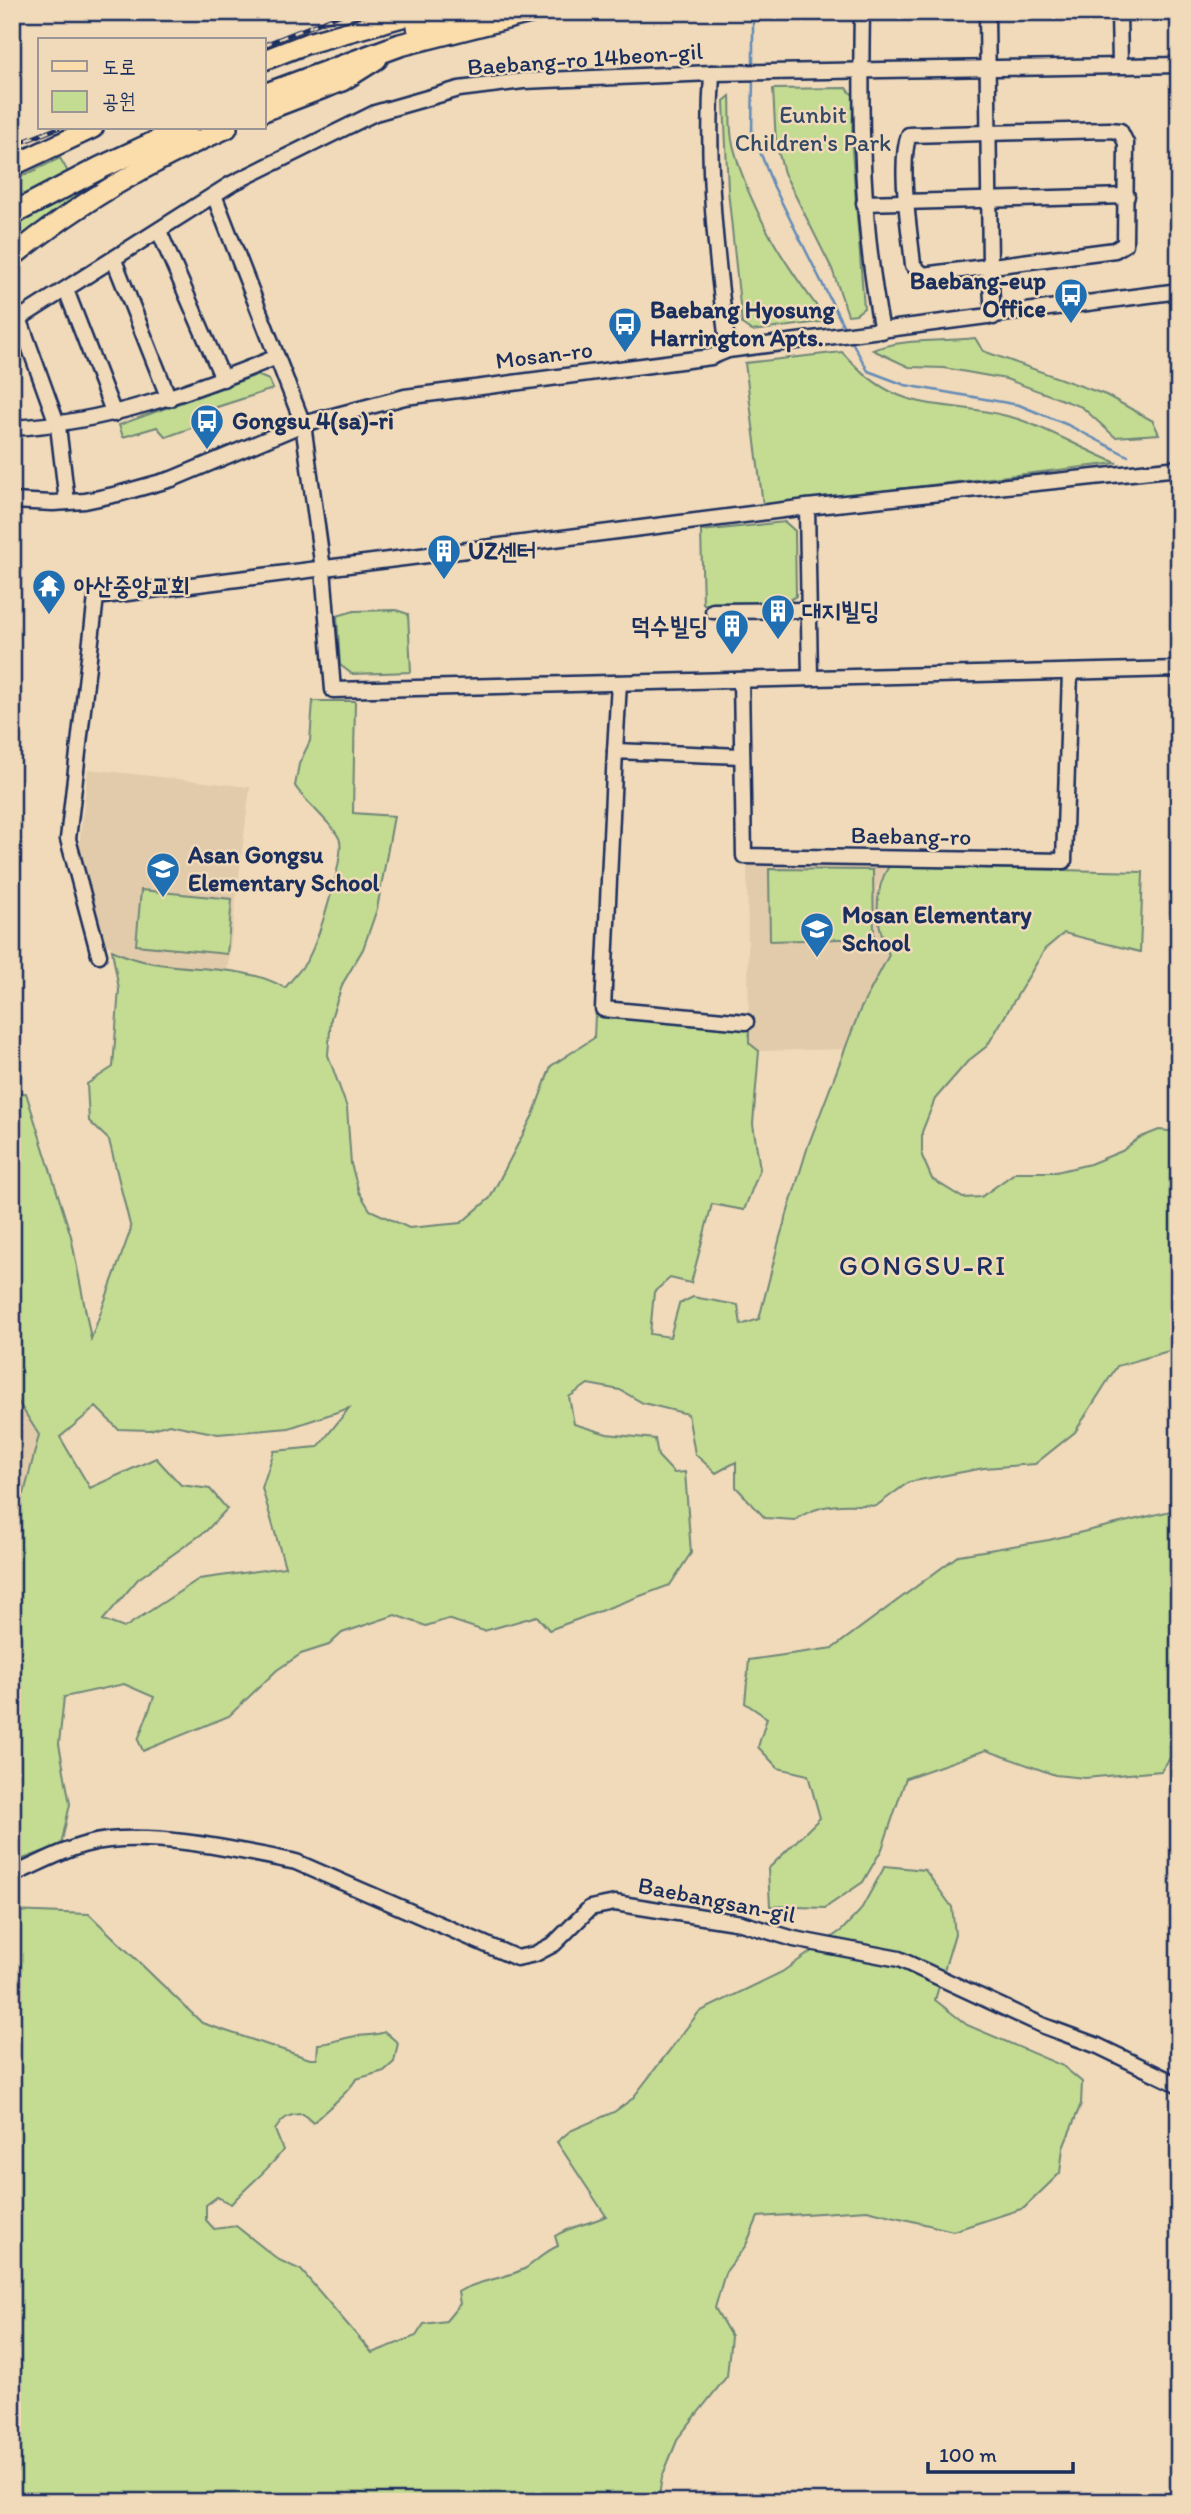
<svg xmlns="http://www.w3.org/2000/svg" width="1191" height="2514" font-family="Itim,'Poor Story',sans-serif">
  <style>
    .built { fill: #e1cbaa }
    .green { fill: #c3dc92; stroke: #6f8678; stroke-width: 2; fill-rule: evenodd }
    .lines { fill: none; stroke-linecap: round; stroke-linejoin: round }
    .stream { stroke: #648bb7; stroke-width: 2.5 }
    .minor-casing { stroke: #1b2f5e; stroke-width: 19 }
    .major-casing { stroke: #1b2f5e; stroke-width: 24 }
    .highway-casing { stroke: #1b2f5e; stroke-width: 26 }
    .minor { stroke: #f0dab9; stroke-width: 14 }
    .major { stroke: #fbddab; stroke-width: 19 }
    .highway { stroke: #fbddab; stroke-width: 21 }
    .rail-casing { stroke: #1b2f5e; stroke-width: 5 }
    .rail { stroke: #f0dab9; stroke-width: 2.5; stroke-dasharray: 8; stroke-linecap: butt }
    .labels { text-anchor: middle; stroke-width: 5; stroke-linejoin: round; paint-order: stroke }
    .street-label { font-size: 24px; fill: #1b2f5e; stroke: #f0dab9 }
    .park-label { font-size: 24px; fill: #344966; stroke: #f0dab9 }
    .poi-label { font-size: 24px; font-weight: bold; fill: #1b2f5e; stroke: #f0dab9; text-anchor: start }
    .quarter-label { font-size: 28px; letter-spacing: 2px; fill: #1b2f5e; stroke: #f0dab9 }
  </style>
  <rect width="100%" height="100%" fill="#f0dab9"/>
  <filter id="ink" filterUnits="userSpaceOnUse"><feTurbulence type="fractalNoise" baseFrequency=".0143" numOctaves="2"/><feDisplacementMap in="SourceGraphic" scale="14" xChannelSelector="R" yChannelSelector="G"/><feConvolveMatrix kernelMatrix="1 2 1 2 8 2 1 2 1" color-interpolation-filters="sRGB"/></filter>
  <g filter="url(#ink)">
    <g class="built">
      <polygon points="88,769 250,787 227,973 134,961 103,942 78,857"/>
      <polygon points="747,861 889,866 876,889 883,942 889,955 860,1010 847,1049 759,1051 749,1043"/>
      <polygon points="12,1392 39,1434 24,1494 12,1504"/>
    </g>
    <g class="green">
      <polygon points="846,88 853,95 852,150 864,308 856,314 848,315 832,269 784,173 776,143 773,89"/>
      <path d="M730,96c1,16 -1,34 3,49 17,67 54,123 95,176l-76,10 -10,-7 -14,-134 -4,-89z"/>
      <polygon points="60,158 81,195 12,245 12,181"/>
      <path d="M975,338l8,13 123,44 47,26 6,13 -44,3 -33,-30 -76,-28 -62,-11 -35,-1 -36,-17c30,-12 69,-8 102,-12z"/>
      <path d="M842,352c61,69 100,44 176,67 33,11 66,31 99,44l-354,42 -18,-142z"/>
      <polygon points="257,375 269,380 273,389 214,408 194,427 166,437 157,427 123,437 119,425"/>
      <polygon points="785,522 795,531 796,596 784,604 703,604 701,531"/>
      <polygon points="396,610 408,614 411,672 352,674 340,665 337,616 354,611"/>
      <path d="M313,701h42l-2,112 41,3 -17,93 -14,40 -20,34 -12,35 -3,37 19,53 4,56 8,28 11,18 39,18 52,-5 29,-25 43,-83 18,-49 43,-28 1,-23 154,15v13l10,8 -6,73 7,45 -16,41 -32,-6 -21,79 -21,-5 -16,14 -4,42 20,3 9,-33 14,-7 45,8 3,20 18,-6 21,-82 28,-91 52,-136 29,-55c-13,-29 -17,-62 0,-89l254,6 -3,80 -76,-19 -19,16 -58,97 -19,15 -33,38 -13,33v24l10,23 31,19 18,-1 35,-25h40l34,-8 32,-13 17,-13 20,-8 20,2v216l-62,18 -42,66 -40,32 -51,4 -75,14 -33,24c-29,-2 -56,-4 -81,14l-30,-2 -29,-31v-25l-20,11 -21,-19 -7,-40 -45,-11 -23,-13 -32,-6 -19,13 5,27 33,10 48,5 3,17 16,17 11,-1 6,81 -21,32 -121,45 -12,-14 -53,15 -36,-12 -22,7 -31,-11 -53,18 -13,12 -28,9 -24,16 -48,46 -86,35 -5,-11 16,-43 -30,-13 -60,13 -5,47 11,60 -9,41 -49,18v-359l12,-10 15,-59 -27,-43v-298l14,-1 45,143 20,103 40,-110 -22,-89 -20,-19 -2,-37 26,-17 6,-78 -7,-39c55,28 124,8 173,38 7,-9 15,-17 21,-26 11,-17 38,-102 34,-121 -3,-13 -35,-39 -45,-55l4,-22 11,-23zM96,1407l22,22 32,1 19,-6 49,10 71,-6 60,-20 -31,39 -44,4 -12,37 23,79 -86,12 -75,49 -21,-8 35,-41 68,-48 21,-22 -17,-20 -29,-4 -25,-27 -66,30 -30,-51z"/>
      <polygon points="769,869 873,870 874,938 770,941"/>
      <polygon points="141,890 232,899 227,954 136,945"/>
      <polygon points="1179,1509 1179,1745 1161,1771 1085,1778 1055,1775 986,1750 906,1778 882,1849 863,1882 825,1908 770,1906 768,1869 820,1818 808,1775 778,1768 758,1747 767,1718 745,1703 749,1660 833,1648 959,1555 1049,1540"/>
      <path d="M885,1866l40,4 27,37 3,27 -20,66 32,25 96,41 19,16 -1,22 -18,44 -3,25 -36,35 -71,23 -86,-21 -109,7 -12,28 -21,28 -10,35 16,28 -4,40 -49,62 -16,39 -4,25h-646v-591l77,3 113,109 108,36h7l1,-15c12,0 21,-5 33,-7 12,-2 22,-1 34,-5l13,11 -4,19 -10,9 -28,8c-8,15 -31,31 -43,44l-10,-9c-15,0 -20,4 -28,16l8,20c-15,21 -35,35 -52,54l-14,-7 -11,8v15l8,9 22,-3 43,34 22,10 71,83 44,-17 8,-12 22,-3 14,-17 -2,-12c21,-13 46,-12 68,-24 11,-7 19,-17 32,-22l-3,-10c16,-10 34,-12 51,-20l-49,-74 13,-11 44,-19 18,-13 67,-87 83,-40 60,-42 18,-19z"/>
    </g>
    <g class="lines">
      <g class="stream">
        <polyline points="753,69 753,12"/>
        <polyline points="753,79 752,131 773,185 846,331"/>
        <polyline points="851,340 868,371 905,385 1019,405 1068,425 1128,456"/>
      </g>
      <g class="minor-casing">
        <g id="minor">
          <path d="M862,12c-2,107 -1,214 20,319"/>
          <polyline points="987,12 990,267 993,317"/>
          <polyline points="1119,12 1120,65"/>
          <path d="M712,73c-6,98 4,181 16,277"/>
          <path d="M1109,130l11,1 6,12 -1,101 -10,6 -192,25 -10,-10c-3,-33 -15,-101 -4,-130z"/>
          <polyline points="214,195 303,424 323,569 333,690 1179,669"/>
          <polyline points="864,203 1127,196"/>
          <polyline points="159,231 223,379"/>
          <polyline points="114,260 169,399"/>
          <polyline points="66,290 114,414"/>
          <polyline points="19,318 58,426 67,502"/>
          <polyline points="12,323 231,184 375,113 459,89 523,81 712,73 1179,65"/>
          <path d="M12,428c94,-5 178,-36 265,-71"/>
          <polyline points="12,501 53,503 85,501 118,494 172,479 303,424 405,397 711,357 728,350 1179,291"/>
          <polyline points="807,507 810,678"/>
          <polyline points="713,611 809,610"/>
          <polyline points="741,680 744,856 1064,861 1070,672"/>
          <polyline points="615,751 619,683"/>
          <polyline points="741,756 615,751 603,1009 746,1022"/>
          <polyline points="99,955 68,839 96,597 807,507 1179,468"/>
          <path d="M12,1875c25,-10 50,-25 75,-31 57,-15 151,6 209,18l221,96 18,-4 19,-10 36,-36 25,-5 126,20 53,16 105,20 145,67 54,20 81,39"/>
        </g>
      </g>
      <g class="major-casing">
        <g id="major">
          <polyline points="264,60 308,43 420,12"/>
          <polyline points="264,111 342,81 377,59"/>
          <polyline points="12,166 93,128"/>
          <path d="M12,257c68,-55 135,-94 215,-129"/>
        </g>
      </g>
      <g class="highway-casing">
        <g id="highway">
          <polyline points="418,27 462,12"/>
          <polyline points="264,95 400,45 530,12"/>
          <polyline points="12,214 100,168 186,128"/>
        </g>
      </g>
      <use href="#minor" class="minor"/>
      <use href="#major" class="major"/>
      <use href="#highway" class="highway"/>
      <g class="rail-casing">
        <g id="rail">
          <polyline points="264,45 347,12"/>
          <polyline points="12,146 58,128"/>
        </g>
      </g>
      <use href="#rail" class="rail"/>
    </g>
  </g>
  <defs>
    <g id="bus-pin" transform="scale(1.75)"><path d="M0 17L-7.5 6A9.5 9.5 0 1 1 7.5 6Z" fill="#1f6fb2" stroke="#f0dab9"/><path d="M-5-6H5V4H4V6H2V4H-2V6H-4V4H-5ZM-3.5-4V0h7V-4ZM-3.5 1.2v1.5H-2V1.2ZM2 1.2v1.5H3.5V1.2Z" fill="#fff"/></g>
    <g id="building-pin" transform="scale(1.75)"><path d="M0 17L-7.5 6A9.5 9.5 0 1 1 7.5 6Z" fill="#1f6fb2" stroke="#f0dab9"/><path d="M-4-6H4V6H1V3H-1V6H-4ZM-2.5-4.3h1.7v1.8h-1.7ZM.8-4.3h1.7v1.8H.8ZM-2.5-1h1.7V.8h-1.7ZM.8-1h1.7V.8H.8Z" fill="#fff"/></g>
    <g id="temple-pin" transform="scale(1.75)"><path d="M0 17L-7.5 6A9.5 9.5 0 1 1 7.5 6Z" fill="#1f6fb2" stroke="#f0dab9"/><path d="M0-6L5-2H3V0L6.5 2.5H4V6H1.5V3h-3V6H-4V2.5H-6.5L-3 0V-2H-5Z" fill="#fff"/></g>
    <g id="school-pin" transform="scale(1.75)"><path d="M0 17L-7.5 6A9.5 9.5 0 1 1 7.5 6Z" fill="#1f6fb2" stroke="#f0dab9"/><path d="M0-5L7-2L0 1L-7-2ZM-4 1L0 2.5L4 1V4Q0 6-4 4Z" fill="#fff"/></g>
  </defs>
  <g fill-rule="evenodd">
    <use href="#bus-pin" x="1071" y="295"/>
    <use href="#bus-pin" x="625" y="324"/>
    <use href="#bus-pin" x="207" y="421"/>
    <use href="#building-pin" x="444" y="551"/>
    <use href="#temple-pin" x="49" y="586"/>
    <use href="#building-pin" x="778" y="611"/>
    <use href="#building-pin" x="732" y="626"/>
    <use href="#school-pin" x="163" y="869"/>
    <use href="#school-pin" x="817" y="929"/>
  </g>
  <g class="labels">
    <g class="street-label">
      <text transform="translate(585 59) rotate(-4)" y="8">Baebang-ro 14beon-gil</text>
      <text transform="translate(544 355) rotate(-7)" y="8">Mosan-ro</text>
      <text transform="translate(911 836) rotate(1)" y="8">Baebang-ro</text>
      <text transform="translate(717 1900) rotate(11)" y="8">Baebangsan-gil</text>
    </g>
    <g class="park-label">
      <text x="813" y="123">Eunbit<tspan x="813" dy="28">Children's Park</tspan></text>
    </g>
    <g class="poi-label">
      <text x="1046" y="289" text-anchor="end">Baebang-eup<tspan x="1046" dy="28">Office</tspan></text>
      <text x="650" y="318">Baebang Hyosung<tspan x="650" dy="28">Harrington Apts.</tspan></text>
      <text x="232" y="429">Gongsu 4(sa)-ri</text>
      <text x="468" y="559">UZ센터</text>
      <text x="74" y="594">아산중앙교회</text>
      <text x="802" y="619">대지빌딩</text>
      <text x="708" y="634" text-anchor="end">덕수빌딩</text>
      <text x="188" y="863">Asan Gongsu<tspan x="188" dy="28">Elementary School</tspan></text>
      <text x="842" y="923">Mosan Elementary<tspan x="842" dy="28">School</tspan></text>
    </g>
    <g class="quarter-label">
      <text x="923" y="1275">GONGSU-RI</text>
    </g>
  </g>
  <rect width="1191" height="2514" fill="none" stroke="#f0dab9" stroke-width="42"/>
  <rect x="21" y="21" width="1149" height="2472" fill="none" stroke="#1b2f5e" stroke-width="2.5" filter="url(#ink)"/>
  <rect x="38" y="38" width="228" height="91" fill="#f0dab9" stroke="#9b9695" stroke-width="2"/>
  <rect x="52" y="61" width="35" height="10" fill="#fbddab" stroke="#9b9695" stroke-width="2"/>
  <text x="102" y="74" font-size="21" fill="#1b2f5e">도로</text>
  <rect x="52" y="91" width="35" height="21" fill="#c3dc92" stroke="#9b9695" stroke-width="2"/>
  <text x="102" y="108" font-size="21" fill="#1b2f5e">공원</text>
  <path d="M928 2462v10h145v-10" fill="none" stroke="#1b2f5e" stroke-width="3.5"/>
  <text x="939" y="2462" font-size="21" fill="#1b2f5e" stroke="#f0dab9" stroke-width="5" paint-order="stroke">100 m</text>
</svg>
